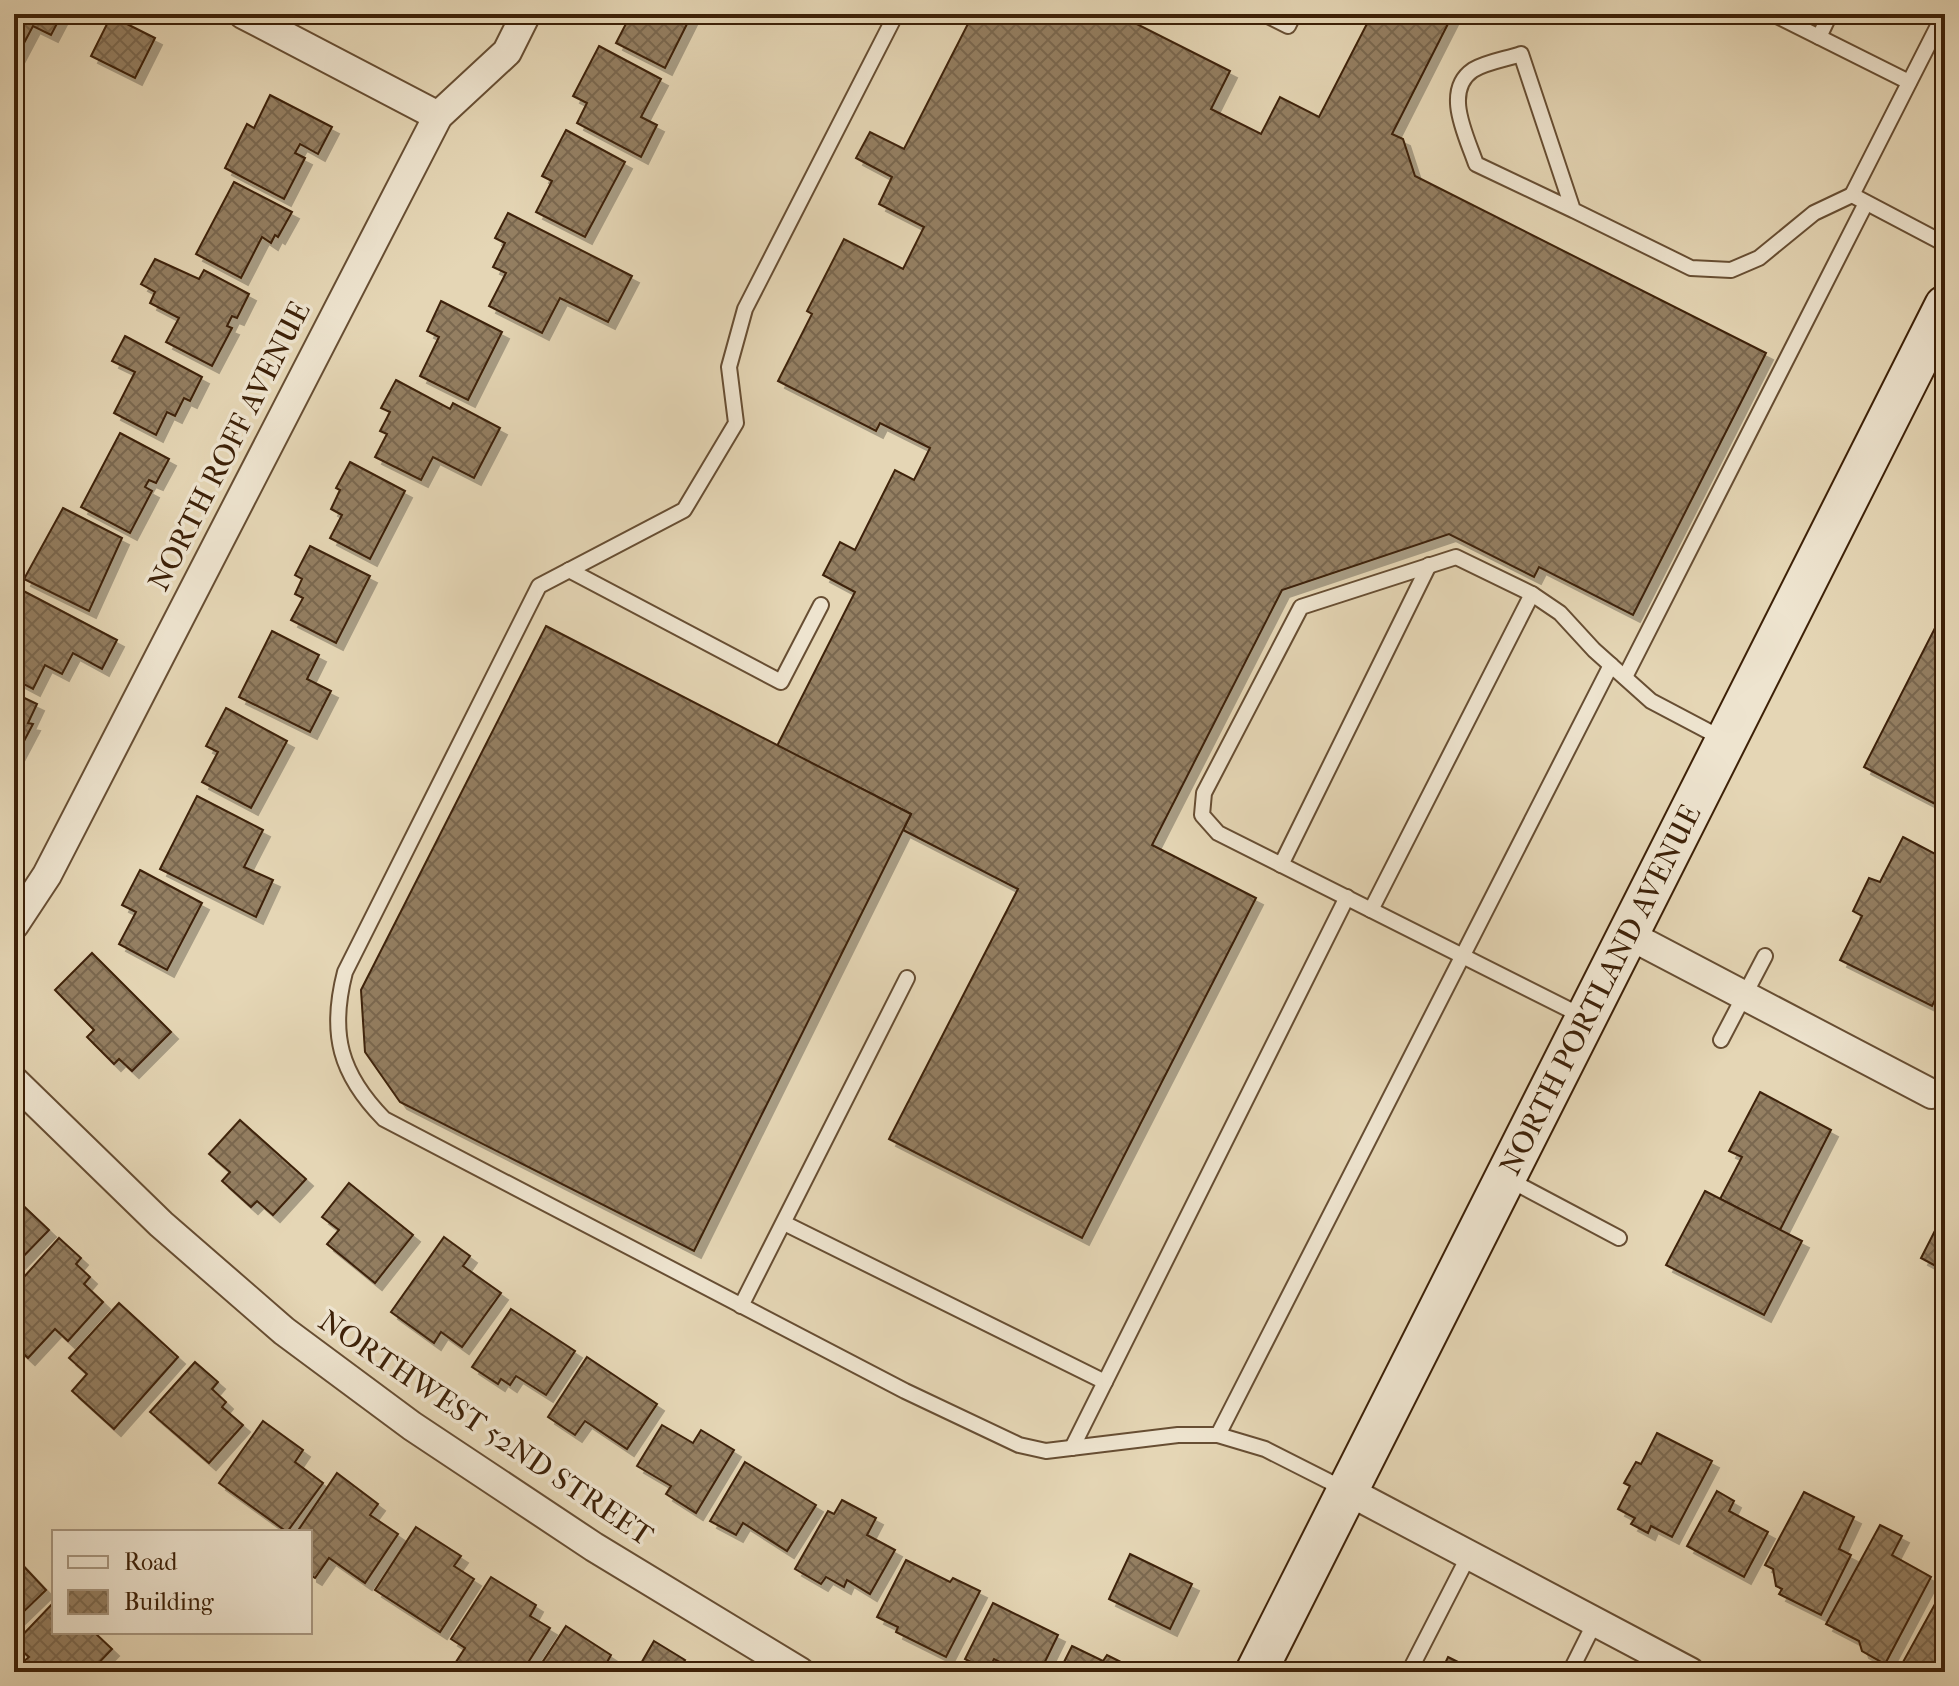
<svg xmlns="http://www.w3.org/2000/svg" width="1959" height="1686" font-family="'IM FELL French Canon',serif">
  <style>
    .building { fill: url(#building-cross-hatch); stroke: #3d2108; stroke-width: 2; filter: url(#shadow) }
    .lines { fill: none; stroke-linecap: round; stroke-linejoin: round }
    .service-casing { stroke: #674e33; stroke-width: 18 }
    .minor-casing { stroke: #674e33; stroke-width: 32 }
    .secondary-casing { stroke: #3d2108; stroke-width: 44 }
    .service { stroke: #eee4cf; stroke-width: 14 }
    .minor { stroke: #eee4cf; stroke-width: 28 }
    .secondary { stroke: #eee4cf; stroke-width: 40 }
    .labels { text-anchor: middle; stroke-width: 7; stroke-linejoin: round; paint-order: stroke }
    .street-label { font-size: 30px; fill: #3d2108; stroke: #eee4cf }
  </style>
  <defs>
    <pattern id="building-cross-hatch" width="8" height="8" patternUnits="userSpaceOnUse" patternTransform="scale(2)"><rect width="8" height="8" fill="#947f62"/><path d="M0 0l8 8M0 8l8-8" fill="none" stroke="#7a684f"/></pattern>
    <filter id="shadow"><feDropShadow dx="7" dy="7" stdDeviation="0" flood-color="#0004"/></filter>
  </defs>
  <rect width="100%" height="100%" fill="#e5d6b5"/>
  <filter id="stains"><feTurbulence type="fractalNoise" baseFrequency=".0025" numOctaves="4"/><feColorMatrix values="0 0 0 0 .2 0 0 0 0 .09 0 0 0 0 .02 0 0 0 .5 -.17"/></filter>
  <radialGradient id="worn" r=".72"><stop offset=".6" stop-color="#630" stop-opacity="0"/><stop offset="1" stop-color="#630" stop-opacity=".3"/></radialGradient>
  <g class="building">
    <polygon points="14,14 62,14 51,35 33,26 14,62"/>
    <polygon points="631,14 692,14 665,68 616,43"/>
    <polygon points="973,14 1117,14 1230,71 1211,109 1261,134 1280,97 1319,117 1372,14 1453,14 1392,134 1403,139 1415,176 1766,353 1633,615 1539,567 1534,577 1449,534 1282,590 1152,845 1256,898 1082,1238 889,1139 1018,889 903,830 911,814 777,746 855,592 823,575 840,542 855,550 895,470 914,480 930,448 880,423 876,431 778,381 812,314 807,311 844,239 903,269 924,227 879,204 892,177 856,158 870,132 904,149"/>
    <polygon points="111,16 155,38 135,78 91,56"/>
    <polygon points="599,46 661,79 641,117 657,125 641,157 577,123 587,103 573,96"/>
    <polygon points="270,95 332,127 318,154 300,144 295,153 305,158 284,199 225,168 247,124 254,128"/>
    <polygon points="566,130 625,162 585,237 536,212 552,181 542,176"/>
    <polygon points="234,182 292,212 278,237 275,235 271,243 262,237 241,278 196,254"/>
    <polygon points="508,213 632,276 608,322 560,298 542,333 489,306 506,273 493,267 505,243 495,238"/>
    <polygon points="155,259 199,279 204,270 249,294 237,318 232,316 227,326 232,328 212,366 166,342 179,318 150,303 155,292 141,284"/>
    <polygon points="441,301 502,332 468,400 420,376 439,337 427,331"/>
    <polygon points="125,336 202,377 190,401 184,398 175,416 167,412 156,435 114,413 135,372 112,361"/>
    <polygon points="396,380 450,409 453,403 500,428 474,478 433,457 421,480 375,457 387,434 380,431 390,412 381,408"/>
    <polygon points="120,433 169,459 156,483 149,480 145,487 152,491 130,533 81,507"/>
    <polygon points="350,462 405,491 370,559 330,538 342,515 331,509 340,490 336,488"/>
    <polygon points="63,508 122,538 89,611 24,579"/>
    <polygon points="310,546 370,576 336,643 291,620 303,598 295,594 302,579 295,575"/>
    <polygon points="14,586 117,640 102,669 73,653 62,674 45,665 33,689 14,679"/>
    <polygon points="546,626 911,814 694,1251 400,1102 365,1052 361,990"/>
    <polygon points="1936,626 1945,630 1945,809 1864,767"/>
    <polygon points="272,631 319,655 307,679 331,691 310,732 239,697"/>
    <polygon points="14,693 37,704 28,723 33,724 14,760"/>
    <polygon points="226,708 287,741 251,808 202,782 218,752 206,746"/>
    <polygon points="197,796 263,830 244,867 273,880 256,917 160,869"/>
    <polygon points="1903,837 1945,859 1945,980 1932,1006 1840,960 1862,916 1853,911 1869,878 1880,882"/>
    <polygon points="140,870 202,903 167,970 119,944 136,912 122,905"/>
    <polygon points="92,953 171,1032 132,1071 119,1059 114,1064 87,1037 94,1030 55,990"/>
    <polygon points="1760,1092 1831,1130 1780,1230 1720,1199 1742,1157 1729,1151"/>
    <polygon points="240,1120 306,1179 273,1215 257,1201 251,1207 222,1181 230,1172 209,1154"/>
    <polygon points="349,1183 413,1235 375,1283 327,1244 339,1230 322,1217"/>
    <polygon points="1705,1191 1802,1241 1764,1315 1666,1265"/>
    <polygon points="14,1197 49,1230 14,1266"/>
    <polygon points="1945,1211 1945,1271 1921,1258"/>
    <polygon points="444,1237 470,1256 463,1266 501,1293 462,1347 441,1332 434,1343 391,1312"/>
    <polygon points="59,1238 81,1258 76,1264 90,1277 84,1284 103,1302 68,1341 55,1329 28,1358 14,1345 14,1288"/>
    <polygon points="119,1303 178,1357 114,1429 72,1391 87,1374 69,1358"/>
    <polygon points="511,1309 575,1351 546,1395 516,1376 510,1385 501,1379 498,1384 472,1367"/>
    <polygon points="587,1357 657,1404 627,1449 585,1421 575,1435 548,1417"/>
    <polygon points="195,1362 218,1382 212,1389 226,1402 222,1407 243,1425 209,1463 150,1412"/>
    <polygon points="263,1421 303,1450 295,1462 323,1483 287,1532 219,1483"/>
    <polygon points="662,1425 693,1443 701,1430 734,1450 696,1513 666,1494 671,1486 637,1466"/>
    <polygon points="1657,1433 1712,1461 1672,1537 1651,1526 1648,1533 1631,1524 1635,1518 1618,1509 1630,1486 1624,1483 1636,1462 1641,1464"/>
    <polygon points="745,1462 816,1505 787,1551 743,1523 736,1535 710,1521"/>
    <polygon points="337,1473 378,1504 370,1515 398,1534 365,1583 329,1558 315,1578 310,1575 310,1532 297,1532"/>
    <polygon points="1717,1491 1734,1501 1729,1511 1768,1532 1744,1577 1687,1546"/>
    <polygon points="1804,1492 1854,1517 1839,1549 1851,1555 1821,1615 1779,1594 1782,1589 1776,1586 1773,1569 1765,1565"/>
    <polygon points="842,1500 876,1518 867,1535 895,1550 870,1594 847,1580 844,1587 826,1577 821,1584 795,1569 828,1511 834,1514"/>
    <polygon points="1880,1525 1902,1536 1892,1555 1931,1577 1885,1664 1862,1651 1859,1641 1826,1624"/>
    <polygon points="416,1527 461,1556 454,1566 474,1579 440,1632 375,1590"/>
    <polygon points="1130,1554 1192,1584 1170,1629 1109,1599"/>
    <polygon points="14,1556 46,1590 14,1621"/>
    <polygon points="906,1560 950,1582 953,1578 980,1591 946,1657 896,1632 898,1627 877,1617"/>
    <polygon points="491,1577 536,1605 530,1616 550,1628 522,1672 465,1672 454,1665 465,1648 451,1639"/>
    <polygon points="1945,1586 1945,1672 1921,1672 1903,1662"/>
    <polygon points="54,1602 54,1632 94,1632 112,1649 90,1672 35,1672 24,1661 29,1657 14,1644"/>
    <polygon points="993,1603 1058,1635 1040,1672 1020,1672 994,1659 988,1671 965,1659"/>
    <polygon points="566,1626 611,1655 606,1664 618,1672 536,1672"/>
    <polygon points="654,1641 685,1660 677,1672 636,1672"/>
    <polygon points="1072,1646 1103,1661 1107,1655 1141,1672 1059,1672"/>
    <polygon points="1448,1657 1478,1672 1441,1672"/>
  </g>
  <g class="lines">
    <g class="service-casing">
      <g id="service">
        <path d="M896,14l-151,295 -16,58 7,56 -52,87 -145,76 -194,386c-16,62 -5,102 39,147l521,272 114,54 27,6 132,-16h40l47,14 79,40"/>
        <polyline points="1264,14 1288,26 1294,14"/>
        <polyline points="1773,14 1909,82"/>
        <polyline points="1944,14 1852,195 1945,244"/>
        <polyline points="1819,37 1830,14"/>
        <path d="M1573,210l-97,-46c-9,-27 -34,-73 -3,-94 13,-8 34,-11 48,-16l52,156 118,58 40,2 28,-12 55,-45 38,-18"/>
        <polyline points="569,570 781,682 821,605"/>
        <polyline points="1625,677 1866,203"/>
        <polyline points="1281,865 1429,565"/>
        <polyline points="1371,910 1532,594"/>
        <polyline points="1584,1017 1218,833 1202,815 1204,793 1301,607 1456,557 1532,594 1560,613 1594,650 1651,701 1723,739"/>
        <polyline points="1721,1040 1765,956"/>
        <polyline points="1506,1178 1619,1238"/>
        <polyline points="784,1223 1105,1382"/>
        <polyline points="741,1306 907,978"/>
        <polyline points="1218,1435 1611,665"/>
        <polyline points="1072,1448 1347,897"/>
        <polyline points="1409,1672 1469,1555"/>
        <polyline points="1570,1672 1595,1622"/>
      </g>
    </g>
    <g class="minor-casing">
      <g id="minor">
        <polyline points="243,14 438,116"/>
        <polyline points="14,925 47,875 438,116 507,52 526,14"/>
        <polyline points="1629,935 1932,1094"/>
        <polyline points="14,1081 161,1224 284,1331 412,1426 594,1547 800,1672"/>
        <polyline points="1348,1491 1690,1672"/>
      </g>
    </g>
    <g class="secondary-casing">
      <g id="secondary">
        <path id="s1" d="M1256,1672l689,-1366"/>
      </g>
    </g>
    <use href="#service" class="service"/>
    <use href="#minor" class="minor"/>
    <use href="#secondary" class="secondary"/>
  </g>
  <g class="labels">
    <g class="street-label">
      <text transform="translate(229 446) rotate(-63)" y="10">NORTH ROFF AVENUE</text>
      <text dy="10" stroke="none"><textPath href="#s1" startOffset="764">NORTH PORTLAND AVENUE</textPath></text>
      <text transform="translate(486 1428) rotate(34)" y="10">NORTHWEST 52ND STREET</text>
    </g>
  </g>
  <rect width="1959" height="1686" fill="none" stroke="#e5d6b5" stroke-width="48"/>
  <rect x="16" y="16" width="1927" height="1654" fill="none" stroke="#3d2108" stroke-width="4"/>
  <rect x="24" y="24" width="1911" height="1638" fill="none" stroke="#3d2108" stroke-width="2"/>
  <rect x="52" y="1530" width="260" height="104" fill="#eee4cf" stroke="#a7967f" stroke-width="2"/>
  <rect x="68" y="1556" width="40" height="12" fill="#eee4cf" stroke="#a7967f" stroke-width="2"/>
  <text x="124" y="1570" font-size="24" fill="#3d2108">Road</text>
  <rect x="68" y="1590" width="40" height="24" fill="url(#building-cross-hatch)" stroke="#a7967f" stroke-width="2"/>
  <text x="124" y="1610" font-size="24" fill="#3d2108">Building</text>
  <rect width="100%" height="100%" filter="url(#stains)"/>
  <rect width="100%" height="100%" fill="url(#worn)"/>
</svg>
